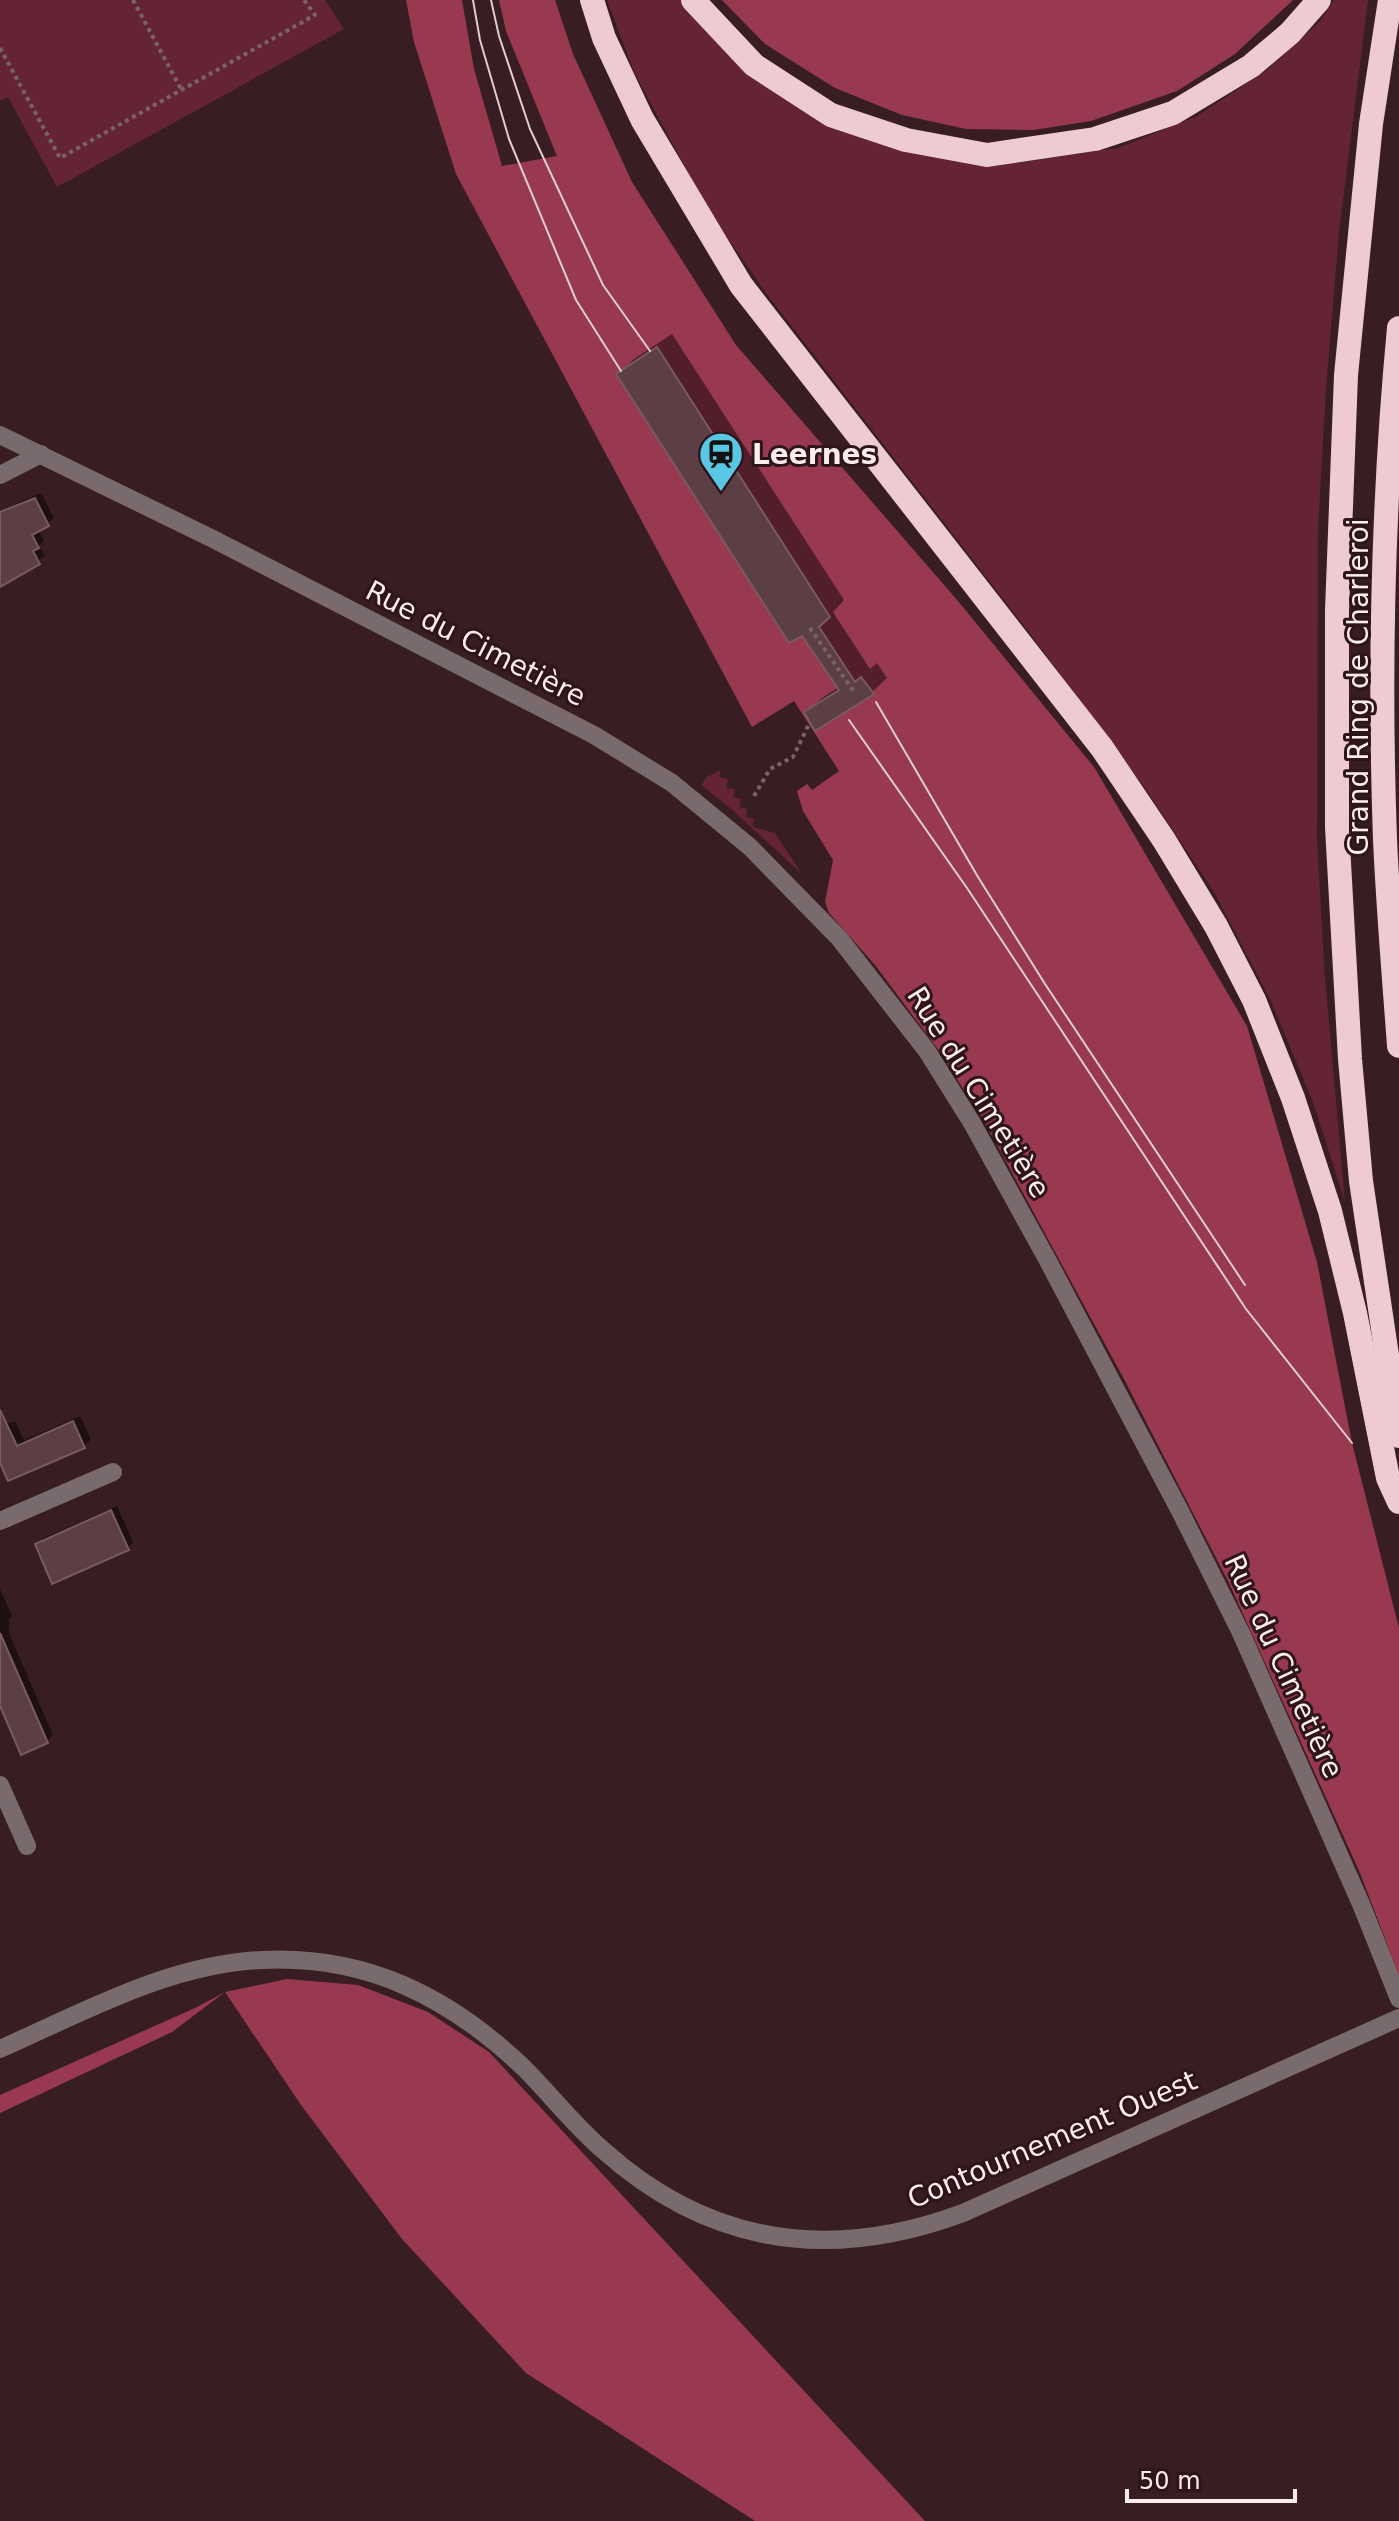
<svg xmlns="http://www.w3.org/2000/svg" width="1399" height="2521" font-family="'DejaVu Sans',sans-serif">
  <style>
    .green { fill: #642433 }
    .forest { fill: #983950 }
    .shadow { fill: #0007 }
    .building { fill: #5b3f44; stroke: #795a5f; stroke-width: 2 }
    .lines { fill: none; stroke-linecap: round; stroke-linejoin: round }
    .path { stroke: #7a6367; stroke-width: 4; stroke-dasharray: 4 4; stroke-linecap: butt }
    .minor { stroke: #796b6d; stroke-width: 18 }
    .motorway { stroke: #eecbd0; stroke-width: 24 }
    .tram { stroke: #e0cdcf; stroke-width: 2 }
    .labels { text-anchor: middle; stroke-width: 6; stroke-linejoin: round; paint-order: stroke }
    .poi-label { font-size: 28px; font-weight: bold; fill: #feecee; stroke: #2d1519; text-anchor: start }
    .street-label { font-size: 28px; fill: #feecee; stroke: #2d1519 }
  </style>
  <rect width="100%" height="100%" fill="#381e23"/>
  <g class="green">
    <polygon points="0,0 325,0 344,29 57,187 8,97 0,101"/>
    <polygon points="607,0 682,0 834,124 1017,163 1118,148 1197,116 1267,70 1320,21 1334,0 1368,0 1339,232 1326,389 1318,530 1317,838 1324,966 1345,1202 1313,1102 1270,999 1214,892 1147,791 1031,635 769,297 709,212 634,72"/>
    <polygon points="721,770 719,777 728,779 726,788 735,789 733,797 741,799 739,807 747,809 746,817 754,819 753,827 775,833 802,874 729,807 701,785 707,777"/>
  </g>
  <g class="forest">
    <polygon points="406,0 462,0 474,69 502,166 557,156 506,31 499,0 555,0 573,54 632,182 736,345 958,601 1094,767 1247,1026 1317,1262 1352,1443 1399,1628 1399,1975 1360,1873 1229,1583 1125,1381 984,1121 937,1048 875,965 829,913 825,902 833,860 803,811 797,791 807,784 812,790 839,771 794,701 752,727 456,174 414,42"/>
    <polygon points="722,0 1293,0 1235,54 1177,91 1091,121 1033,130 966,129 902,115 835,88 765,44"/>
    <polygon points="287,1979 358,1985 428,2012 489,2052 925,2521 755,2521 526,2373 402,2239 301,2105 225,1992 172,2032 0,2113 0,2095 195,2008 225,1992"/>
  </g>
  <g class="shadow">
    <polygon points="672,334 844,600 833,612 870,669 877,663 887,678 872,692 807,712 822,698 839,687 619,374 634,359"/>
    <polygon points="41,493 54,518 38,529 44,541 39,546 45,556 0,584 0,511"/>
    <polygon points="80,1416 91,1439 84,1446 0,1458 0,1427 15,1421 24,1440"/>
    <polygon points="117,1506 133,1542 128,1548 37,1544 43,1538"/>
    <polygon points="0,1589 12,1616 9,1619 9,1633 53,1735 47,1741 0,1701"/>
  </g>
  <g class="building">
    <polygon points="657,347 830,617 819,627 855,682 861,677 874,694 815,731 804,712 839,690 802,636 789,643 616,374"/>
    <polygon points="35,498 49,526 32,535 39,548 33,551 40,564 0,587 0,512"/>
    <polygon points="0,1410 17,1446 73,1421 85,1448 8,1481 0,1463"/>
    <polygon points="111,1510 129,1550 52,1584 35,1544"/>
    <polygon points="0,1633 48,1743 21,1755 0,1706"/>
  </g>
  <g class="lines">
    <g class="path">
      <polyline points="133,0 181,89"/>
      <polyline points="0,48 60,158 315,15 304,0"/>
      <polyline points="810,628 854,692"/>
      <polyline points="754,796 770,769 793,757 810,722"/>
    </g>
    <g class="minor">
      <polyline points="0,435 213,539 594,735 672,783 750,847 839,938 927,1051 972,1123 1047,1259 1180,1511 1241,1633 1361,1904 1399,1999"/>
      <polyline points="0,475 41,454"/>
      <polyline points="0,1521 113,1472"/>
      <polyline points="0,1785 27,1846"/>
      <path d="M0,2049c84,-37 169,-85 262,-89 105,-5 187,37 261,107 27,27 51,58 80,83 107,96 228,112 360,63l436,-195"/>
    </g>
    <g class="motorway">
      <polyline points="592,0 604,38 642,119 741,285 1102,748 1164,840 1216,926 1254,1000 1293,1098 1330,1211 1355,1313 1388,1478 1399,1502"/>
      <polyline points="693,0 754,65 831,115 906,140 987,155 1095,139 1173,113 1251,66 1290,33 1319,0"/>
      <polyline points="1390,0 1371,124 1346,375 1337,611 1337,827 1350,1059 1361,1181 1399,1436"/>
      <path d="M1399,328c-16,169 -20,342 -14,511 3,69 9,138 14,207"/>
    </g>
    <g class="tram">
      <polyline points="473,0 480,40 509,139 576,300 621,371"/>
      <polyline points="491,0 499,36 530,129 603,285 650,351"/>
      <polyline points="876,702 978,877 1045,984 1245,1285"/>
      <polyline points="849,720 967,888 1246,1309 1352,1443"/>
    </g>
  </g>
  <defs>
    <g id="station-pin" transform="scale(2.3)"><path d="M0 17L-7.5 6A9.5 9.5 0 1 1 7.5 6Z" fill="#59c8e4" stroke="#2d1519"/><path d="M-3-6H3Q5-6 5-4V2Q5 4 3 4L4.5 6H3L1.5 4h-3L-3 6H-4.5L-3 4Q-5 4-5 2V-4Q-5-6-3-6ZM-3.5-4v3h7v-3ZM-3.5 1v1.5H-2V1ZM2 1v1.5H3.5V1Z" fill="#111"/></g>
  </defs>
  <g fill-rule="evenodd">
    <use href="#station-pin" x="721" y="454"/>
  </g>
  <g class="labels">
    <g class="poi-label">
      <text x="752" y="464">Leernes</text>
    </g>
    <g class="street-label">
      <text transform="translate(476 643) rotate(27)" y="10">Rue du Cimetière</text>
      <text transform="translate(1358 687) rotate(-90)" y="10">Grand Ring de Charleroi</text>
      <text transform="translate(979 1092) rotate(58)" y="10">Rue du Cimetière</text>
      <text transform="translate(1284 1666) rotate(65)" y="10">Rue du Cimetière</text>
      <text transform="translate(1052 2139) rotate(-23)" y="10">Contournement Ouest</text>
    </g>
  </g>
  <path d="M1127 2489v12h168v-12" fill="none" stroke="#feecee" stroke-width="4"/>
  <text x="1139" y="2489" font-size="24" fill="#feecee" stroke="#2d1519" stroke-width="6" paint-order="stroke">50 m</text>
</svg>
